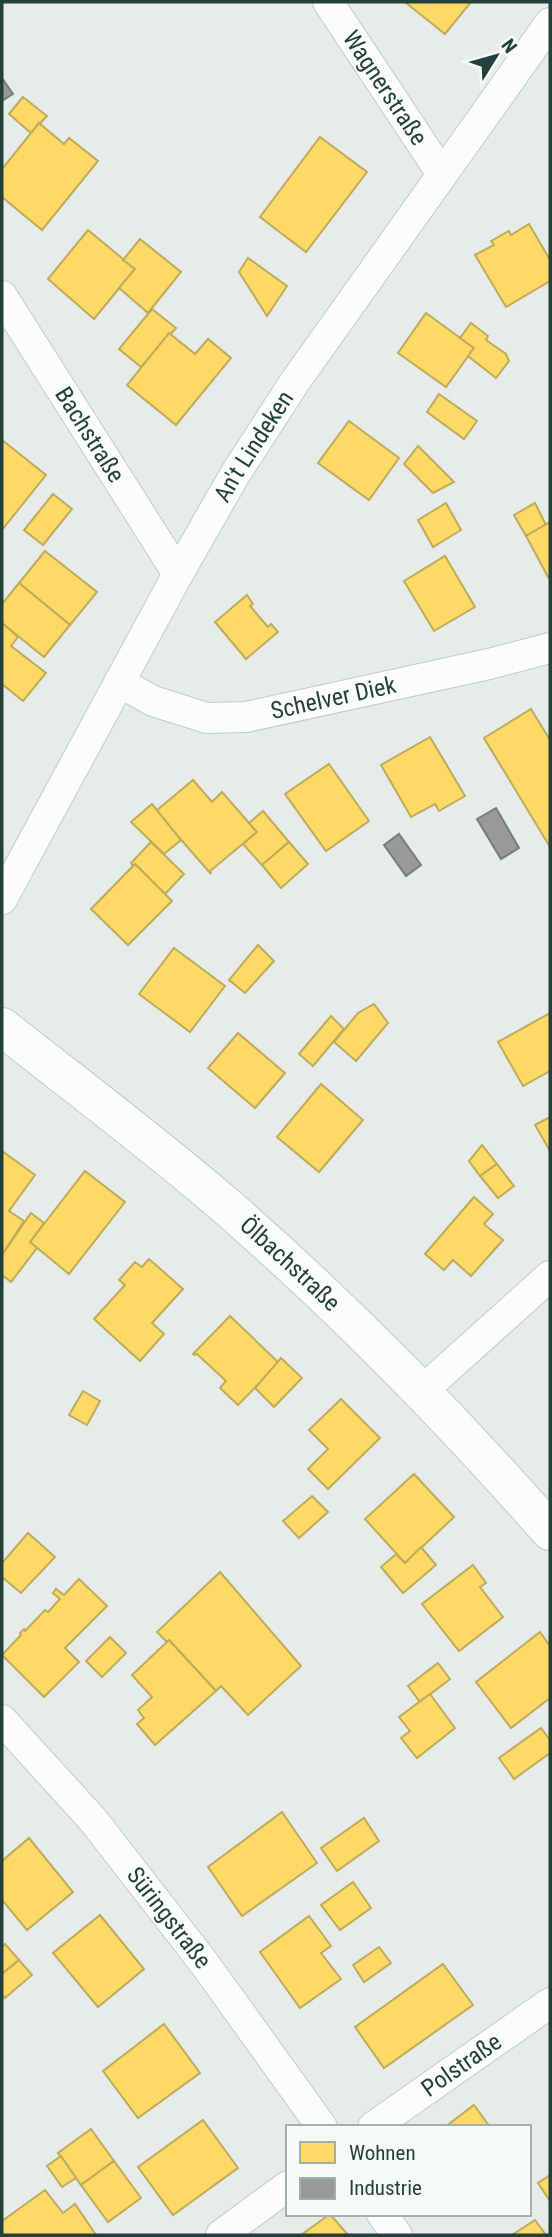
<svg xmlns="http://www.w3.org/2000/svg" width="552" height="2237" font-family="'Roboto Condensed',sans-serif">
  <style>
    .homes { fill: #ffd966; stroke: #bdab59; stroke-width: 2 }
    .industry { fill: #999; stroke: #767e7c; stroke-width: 2 }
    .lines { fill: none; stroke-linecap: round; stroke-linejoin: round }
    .street-casing { stroke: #c4c9c7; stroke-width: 32 }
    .secondary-casing { stroke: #c2cac7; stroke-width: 40 }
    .street { stroke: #fbfcfc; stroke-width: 30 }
    .secondary { stroke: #fbfcfc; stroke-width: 38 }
    .labels { text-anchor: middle; stroke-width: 7; stroke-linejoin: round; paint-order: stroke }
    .street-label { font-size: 24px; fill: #24403a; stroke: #f6faf8 }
  </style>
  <rect width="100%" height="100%" fill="#e7ecea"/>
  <g class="homes">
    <polygon points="405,2 471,2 445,34"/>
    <polygon points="23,97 47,116 31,133 9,114"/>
    <polygon points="39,123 64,144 69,138 98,161 42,230 2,197 2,169"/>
    <polygon points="320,137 367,172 306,252 260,217"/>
    <polygon points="529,224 550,260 550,281 506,307 475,255 494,245 491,241 509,231 511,235"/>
    <polygon points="88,230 135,269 94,319 48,279"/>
    <polygon points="140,239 181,272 148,313 119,288 135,269 123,260"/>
    <polygon points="248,258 287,286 267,316 239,272"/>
    <polygon points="152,309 176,328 141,367 119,349"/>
    <polygon points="426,313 474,348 446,387 398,353"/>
    <polygon points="471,323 488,336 486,340 506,354 509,361 496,378 468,356 474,348 460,338"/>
    <polygon points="169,333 195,354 208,339 231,358 176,425 127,385"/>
    <polygon points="439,394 477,421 464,439 427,412"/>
    <polygon points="349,421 399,458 369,500 318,463"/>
    <polygon points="2,440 46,475 2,530"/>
    <polygon points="418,446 454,482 433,493 404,464"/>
    <polygon points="53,494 72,509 43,545 24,530"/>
    <polygon points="446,503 461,530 433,547 418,520"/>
    <polygon points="535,503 546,525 526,536 514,515"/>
    <polygon points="550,522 550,575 548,577 526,536"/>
    <polygon points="45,551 97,592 70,625 19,583"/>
    <polygon points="445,556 475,607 434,631 404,581"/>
    <polygon points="19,583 70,625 44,657 2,623 2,604"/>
    <polygon points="247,595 253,604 250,606 268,627 271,624 278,632 246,659 215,622"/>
    <polygon points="2,623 18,637 11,646 46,673 23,701 2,684"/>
    <polygon points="531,709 550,740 550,847 484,738"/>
    <polygon points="430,737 465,796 439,811 435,804 411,817 381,765"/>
    <polygon points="329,764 369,821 326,851 285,794"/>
    <polygon points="193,780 212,802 222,792 257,832 210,871 211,874 156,811"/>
    <polygon points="152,804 181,840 164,854 131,822"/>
    <polygon points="263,811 289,842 262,865 243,844 257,832 249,823"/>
    <polygon points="151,842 184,874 165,894 135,864 133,866 131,863"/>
    <polygon points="289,842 308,864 281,888 262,865"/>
    <polygon points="135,864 172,901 128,945 91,909"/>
    <polygon points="258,945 274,961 245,993 229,980"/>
    <polygon points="174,948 225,986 190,1032 139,994"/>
    <polygon points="374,1004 388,1023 356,1061 334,1042 358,1013"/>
    <polygon points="550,1013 550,1071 523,1086 498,1042"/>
    <polygon points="331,1016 344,1029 313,1066 299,1054"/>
    <polygon points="238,1033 285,1073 255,1108 208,1068"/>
    <polygon points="321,1084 363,1120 319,1172 277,1137"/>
    <polygon points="550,1117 550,1151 535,1125"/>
    <polygon points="482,1145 497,1164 480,1176 469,1161"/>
    <polygon points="2,1151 35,1175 9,1211 24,1221 2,1255"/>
    <polygon points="497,1164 514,1186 498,1198 480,1176"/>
    <polygon points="85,1171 125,1202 69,1274 30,1242"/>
    <polygon points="474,1197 493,1214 484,1224 503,1240 471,1276 453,1260 444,1270 425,1254"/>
    <polygon points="31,1213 44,1223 30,1242 37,1248 11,1282 2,1275 2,1255"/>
    <polygon points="149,1259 183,1289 152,1323 164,1334 140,1361 94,1319 125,1285 119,1280 135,1262 142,1267"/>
    <polygon points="230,1316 279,1363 238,1405 220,1388 226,1381 197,1354 195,1355 193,1354"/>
    <polygon points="281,1358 302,1378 274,1407 255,1388"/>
    <polygon points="83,1391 100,1401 87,1425 69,1415"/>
    <polygon points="341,1399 380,1438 328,1489 308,1469 328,1449 309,1430"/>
    <polygon points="414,1474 454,1517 405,1563 365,1519"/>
    <polygon points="312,1496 328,1512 299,1538 283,1521"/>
    <polygon points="28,1533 55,1557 21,1593 2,1577 2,1563"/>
    <polygon points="421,1547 436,1565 403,1593 381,1567 396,1554 405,1563"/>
    <polygon points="473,1565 486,1583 480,1587 503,1617 459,1651 422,1604"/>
    <polygon points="220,1572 301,1666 248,1715 221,1686 216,1691 169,1640 167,1642 157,1632"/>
    <polygon points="79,1579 107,1606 65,1648 79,1662 44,1697 2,1655 21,1635 20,1633 24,1629 25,1631 45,1610 48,1612 60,1599 53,1593 56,1589 64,1595"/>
    <polygon points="540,1632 550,1646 550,1698 511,1728 476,1682"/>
    <polygon points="110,1637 126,1653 102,1677 86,1661"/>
    <polygon points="169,1640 216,1691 155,1745 137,1724 144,1718 138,1710 152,1697 132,1675"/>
    <polygon points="438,1663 450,1679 420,1702 408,1686"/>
    <polygon points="430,1694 455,1728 417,1758 401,1738 410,1731 399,1717"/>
    <polygon points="541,1728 550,1740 550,1753 514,1779 499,1758"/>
    <polygon points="282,1812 317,1863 242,1916 208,1867"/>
    <polygon points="364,1818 379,1841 337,1871 321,1848"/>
    <polygon points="29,1838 73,1892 27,1930 2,1900 2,1861"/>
    <polygon points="353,1882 371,1908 340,1930 321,1905"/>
    <polygon points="100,1915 144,1969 98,2007 53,1953"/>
    <polygon points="309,1916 331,1946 321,1953 341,1979 300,2008 260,1952"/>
    <polygon points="5,1944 19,1960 2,1974 2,1947"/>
    <polygon points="379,1947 391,1963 364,1982 353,1965"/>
    <polygon points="19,1960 32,1975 5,1998 2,1994 2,1974"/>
    <polygon points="443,1964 473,2005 384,2068 355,2027"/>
    <polygon points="164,2024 200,2073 138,2118 103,2071"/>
    <polygon points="474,2105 490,2127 445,2127"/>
    <polygon points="203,2120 238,2168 173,2215 138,2167"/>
    <polygon points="91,2129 114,2161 81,2185 58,2153"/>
    <polygon points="61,2156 76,2178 62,2187 47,2166"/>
    <polygon points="114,2161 141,2198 108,2222 81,2185"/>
    <polygon points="550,2175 550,2201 538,2183"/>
    <polygon points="45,2190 63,2213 75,2204 96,2235 2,2235 2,2221"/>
    <polygon points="330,2214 348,2235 301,2235"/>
    <polygon points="535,2220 546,2235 512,2235"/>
  </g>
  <g class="industry">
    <polygon points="2,78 13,94 2,101"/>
    <polygon points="496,808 519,848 501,859 477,819"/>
    <polygon points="399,834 421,865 406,876 384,845"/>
  </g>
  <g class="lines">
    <g class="street-casing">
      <g id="street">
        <path id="s1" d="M328,2l114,172"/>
        <path id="s2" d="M2,296l176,278"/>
        <path id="s3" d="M119,682l34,19 54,17 39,-1 243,-53 61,-16"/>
        <path id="s4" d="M2,899l176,-325 56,-98 60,-93 256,-360"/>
        <polyline points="422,1391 550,1276"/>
        <path id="s5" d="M2,1720l91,100 111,143 118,164"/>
        <path id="s6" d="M373,2127l177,-124"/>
        <polyline points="382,2214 397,2235"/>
        <polyline points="221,2235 288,2186"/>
      </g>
    </g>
    <g class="secondary-casing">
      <g id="secondary">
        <path id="s7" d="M2,1027c75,59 151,116 223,178 116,101 224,211 325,326"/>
      </g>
    </g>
    <use href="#street" class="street"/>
    <use href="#secondary" class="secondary"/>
  </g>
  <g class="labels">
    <g class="street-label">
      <text dy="8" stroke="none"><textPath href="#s1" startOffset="103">Wagnerstraße</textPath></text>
      <text dy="8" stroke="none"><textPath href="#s2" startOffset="164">Bachstraße</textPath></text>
      <text dy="8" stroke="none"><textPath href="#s4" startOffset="518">An't Lindeken</textPath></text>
      <text dy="8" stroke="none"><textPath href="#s3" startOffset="224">Schelver Diek</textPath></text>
      <text dy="8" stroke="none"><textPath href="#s7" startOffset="373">Ölbachstraße</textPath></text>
      <text dy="8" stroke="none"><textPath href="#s5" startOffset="259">Süringstraße</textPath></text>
      <text dy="8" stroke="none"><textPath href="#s6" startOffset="108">Polstraße</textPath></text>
    </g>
  </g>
  <rect width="552" height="2237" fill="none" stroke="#24403a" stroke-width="7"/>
  <rect x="286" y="2125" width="245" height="91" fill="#f6faf8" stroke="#a2b0ac" stroke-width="2"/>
  <rect x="300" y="2142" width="35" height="21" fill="#ffd966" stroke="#a2b0ac" stroke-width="2"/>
  <text x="349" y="2160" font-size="21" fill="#24403a">Wohnen</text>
  <rect x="300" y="2178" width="35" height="21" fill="#999999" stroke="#a2b0ac" stroke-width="2"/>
  <text x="349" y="2195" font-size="21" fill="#24403a">Industrie</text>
  <g transform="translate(496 56) rotate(53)" stroke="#f6faf8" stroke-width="5" paint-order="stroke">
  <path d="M0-5L12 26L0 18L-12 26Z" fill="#24403a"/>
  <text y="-10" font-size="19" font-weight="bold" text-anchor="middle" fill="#24403a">N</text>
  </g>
</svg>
